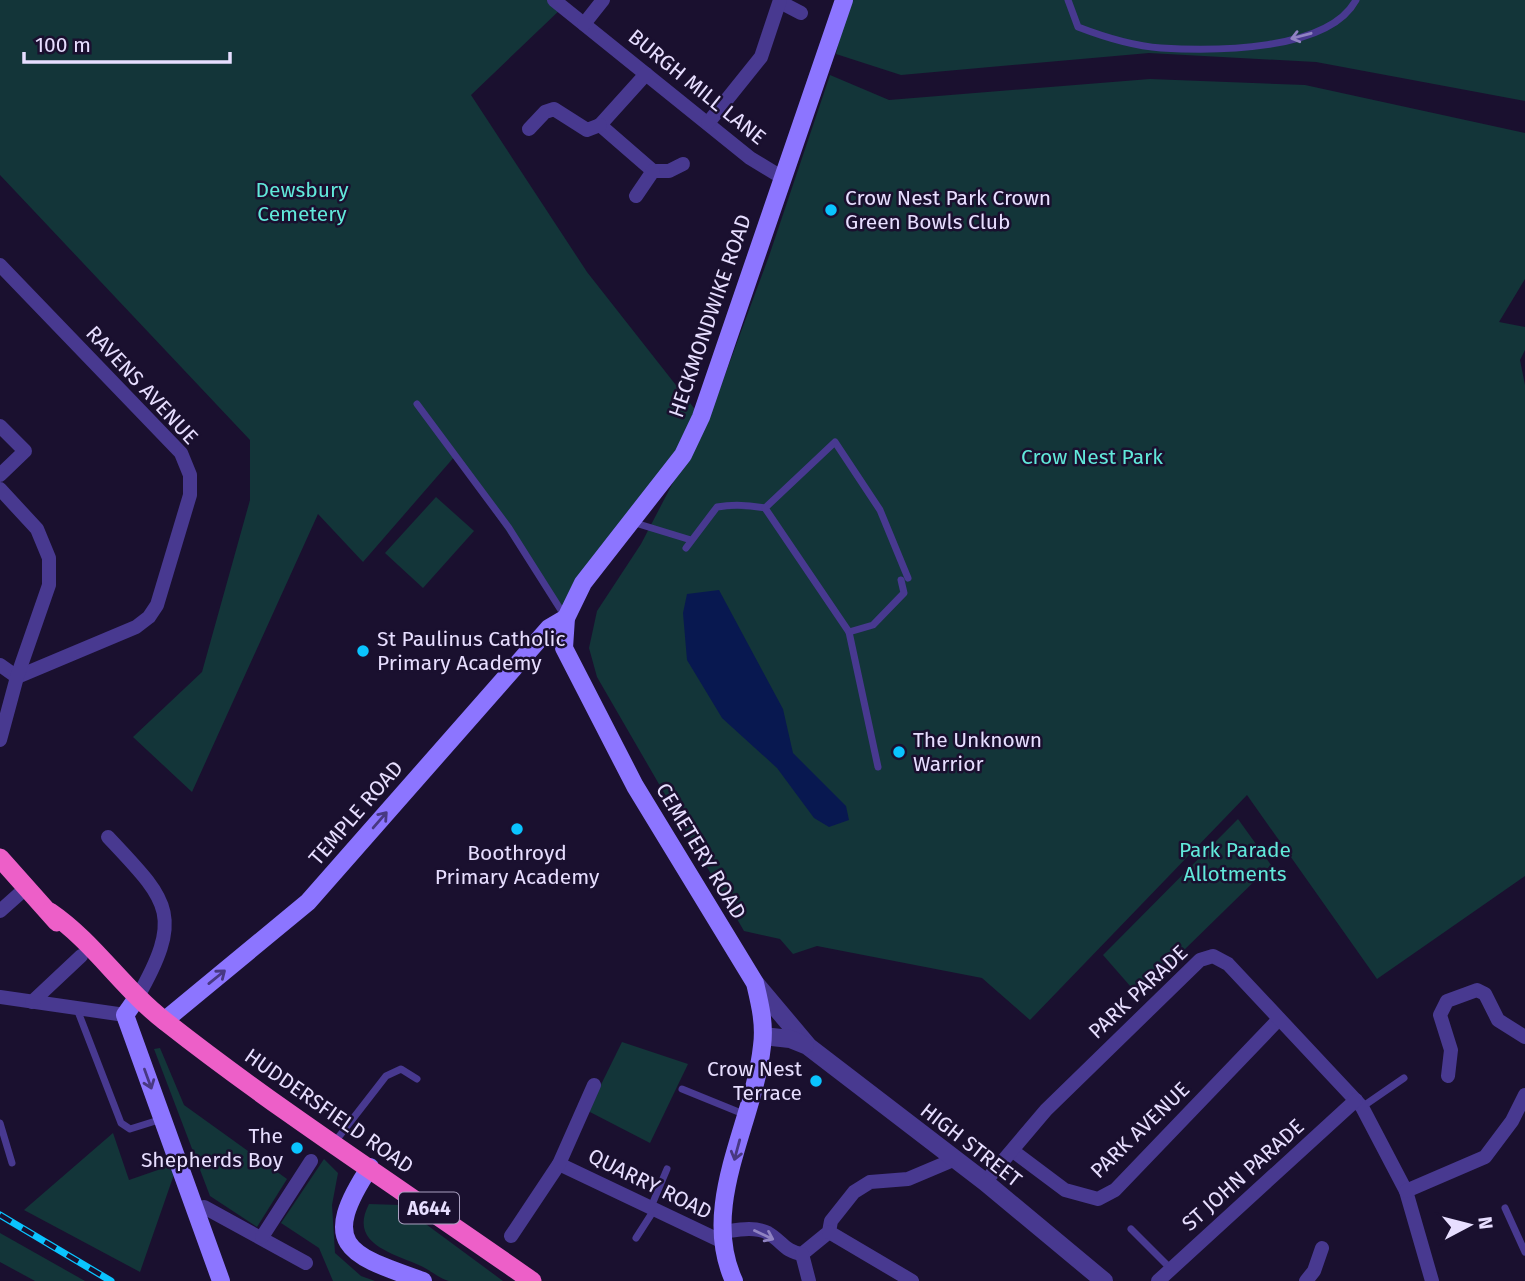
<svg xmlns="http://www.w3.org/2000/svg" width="1525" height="1281" font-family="'Fira Sans',sans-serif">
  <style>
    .green { fill: #133539 }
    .water { fill: #081850 }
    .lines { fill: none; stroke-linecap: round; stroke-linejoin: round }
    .service { stroke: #483990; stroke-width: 7 }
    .minor { stroke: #483990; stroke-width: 14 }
    .tertiary { stroke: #483990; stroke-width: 18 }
    .secondary { stroke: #8c75ff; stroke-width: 18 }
    .trunk { stroke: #ed5fc8; stroke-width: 19 }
    .rail-casing { stroke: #0ac4ff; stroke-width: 7 }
    .rail { stroke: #1a102f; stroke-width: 4.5; stroke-dasharray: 13; stroke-linecap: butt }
    .oneway { stroke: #9083c2 }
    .oneway2 { stroke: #483882 }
    .poi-dot { fill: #0ac4ff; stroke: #1a102f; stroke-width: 2.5 }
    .labels { text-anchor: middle; stroke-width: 5; stroke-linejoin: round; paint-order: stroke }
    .shield { fill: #1a102f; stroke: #aaa0c1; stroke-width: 2 }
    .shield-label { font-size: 19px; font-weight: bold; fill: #e7deff }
    .street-label { font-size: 21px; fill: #e7deff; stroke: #1a102f }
    .park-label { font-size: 21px; fill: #61e8da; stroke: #1a102f }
    .poi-label { font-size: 21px; fill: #e7deff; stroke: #1a102f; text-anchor: start }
  </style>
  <rect width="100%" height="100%" fill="#1a102f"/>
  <g class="green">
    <polygon points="0,0 554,0 563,7 471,95 587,272 701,417 566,618 455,456 363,562 318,514 192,792 133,737 202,672 250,500 250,440 0,175"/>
    <polygon points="848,0 1525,0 1525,101 1316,62 1149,53 901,75 836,54"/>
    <polygon points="830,75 889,100 1150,79 1305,85 1525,133 1525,279 1499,322 1525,327 1525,350 1520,360 1525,385 1525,876 1377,979 1247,795 1030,1020 982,978 817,946 793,954 780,939 744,931 597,677 589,648 597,611 641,544 715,402 769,256"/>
    <polygon points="436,497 474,531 423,588 385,553"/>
    <polygon points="1238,819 1271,865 1138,995 1103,955"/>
    <polygon points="622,1042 688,1064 650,1143 588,1111"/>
    <polygon points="160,1048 184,1105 287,1179 257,1227 210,1196 154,1049"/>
    <polygon points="113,1133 129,1180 178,1163 140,1272 24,1210"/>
    <polygon points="324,1159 338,1173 332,1205 335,1253 361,1276 375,1281 333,1281 319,1248 281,1223"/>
    <path d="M369,1204l31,1 103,76c-17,0 -37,0 -54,0 -9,-2 -19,-11 -28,-15 -28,-13 -73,-22 -52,-62z"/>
    <polygon points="0,1233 85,1281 35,1281 0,1262"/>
  </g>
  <polygon class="water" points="719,590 783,709 793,753 846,806 849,820 829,827 814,818 777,768 722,718 687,660 683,613 687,594"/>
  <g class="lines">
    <g class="service">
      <path d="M1068,0l10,27c26,10 55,19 83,21 52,3 167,4 195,-48"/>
      <polyline points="417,404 509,528 564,615"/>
      <polyline points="632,522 691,540"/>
      <path d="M686,548l31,-41c16,-3 32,-2 48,1"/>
      <polyline points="901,580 904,593 873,625 849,632 765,508 835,442 880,510 908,578"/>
      <polyline points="849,632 878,767"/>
      <polyline points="77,1009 121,1123 130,1129 162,1119"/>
      <polyline points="682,1089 746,1115"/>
      <polyline points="1362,1107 1404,1078"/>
      <polyline points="0,1123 12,1163"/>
      <polyline points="334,1143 386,1076 401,1069 417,1079"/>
      <polyline points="651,1207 667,1169"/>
      <polyline points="1505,1208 1525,1252"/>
      <polyline points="1131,1229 1171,1269"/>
      <polyline points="636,1238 654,1210"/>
    </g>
    <g class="minor">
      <polyline points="554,0 750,158 783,178"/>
      <polyline points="780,2 801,13"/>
      <polyline points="584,24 603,0"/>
      <polyline points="646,74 600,125 653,171 669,171 683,164"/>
      <polyline points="708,123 761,57 780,0"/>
      <polyline points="529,129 545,112 554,109 587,130 600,125"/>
      <polyline points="636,196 653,171"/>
      <polyline points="0,265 181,453 190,475 190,495 157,605 149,617 136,627 17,677 0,665"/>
      <polyline points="0,426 25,451 0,475"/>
      <polyline points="0,489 37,529 49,558 49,585 17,677 0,740"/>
      <path d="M108,837c60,64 77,77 29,161"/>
      <polyline points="0,911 27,887"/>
      <polyline points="0,997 125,1015"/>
      <polyline points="32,1002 81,956"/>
      <polyline points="1448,1076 1451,1050 1440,1015 1447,1001 1477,990 1485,994 1498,1020 1525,1037"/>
      <polyline points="1013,1151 1065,1190 1098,1199 1115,1190 1279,1019"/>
      <polyline points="559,1164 723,1242"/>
      <polyline points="985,1182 1046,1110 1200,960 1213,956 1228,964 1362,1107 1406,1191 1432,1281"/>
      <polyline points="1406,1191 1485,1157 1512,1121 1525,1095"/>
      <polyline points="195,1211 204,1207 306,1263"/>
      <path d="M722,1232c15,-2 33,-6 46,1 14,8 17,19 34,21l27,-22 2,-11 23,-29 16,-10 38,-3 45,-19"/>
      <polyline points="829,1232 912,1281"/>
      <polyline points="511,1236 559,1164 594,1085"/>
      <polyline points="262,1237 311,1161"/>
      <polyline points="802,1254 809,1281"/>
      <polyline points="1158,1281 1356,1100"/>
      <polyline points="1306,1281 1314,1271 1322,1248"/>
    </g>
    <g class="tertiary">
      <polyline points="755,983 809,1047 985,1182 1104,1281"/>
      <polyline points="763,1036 790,1039 805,1045"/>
    </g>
    <g class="secondary">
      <polyline points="137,998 125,1015 221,1281"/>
      <polyline points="164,1021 308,902 549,628 566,618"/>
      <path d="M370,1167c-53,80 -20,88 53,114"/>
      <path d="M734,1281c-35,-76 20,-158 28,-235 3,-22 -2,-42 -7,-63l-120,-197 -71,-138 2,-30 17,-35 100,-128 18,-38 143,-417"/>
    </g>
    <g class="trunk">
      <polyline points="0,858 57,922"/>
      <path d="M50,912c44,30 73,77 116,110 117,92 244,173 366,259"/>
    </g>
    <g class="rail-casing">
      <polyline id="rail" points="0,1215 111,1281"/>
    </g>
    <use href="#rail" class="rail"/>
  </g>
  <defs><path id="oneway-shaft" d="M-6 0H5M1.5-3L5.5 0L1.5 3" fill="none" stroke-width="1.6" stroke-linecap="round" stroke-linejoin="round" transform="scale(1.75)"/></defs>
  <g class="oneway">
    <use href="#oneway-shaft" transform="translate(1301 36) rotate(165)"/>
    <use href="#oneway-shaft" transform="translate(764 1235) rotate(25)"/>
  </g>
  <g class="oneway2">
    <use href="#oneway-shaft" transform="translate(380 820) rotate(-49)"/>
    <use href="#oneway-shaft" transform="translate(217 977) rotate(-39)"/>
    <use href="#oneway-shaft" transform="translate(148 1079) rotate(70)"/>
    <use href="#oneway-shaft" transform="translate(737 1150) rotate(105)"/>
  </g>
  <g class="poi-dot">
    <circle cx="831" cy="210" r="7"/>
    <circle cx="363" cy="651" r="7"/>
    <circle cx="899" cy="752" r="7"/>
    <circle cx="517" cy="829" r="7"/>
    <circle cx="816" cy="1081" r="7"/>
    <circle cx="297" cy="1148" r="7"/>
  </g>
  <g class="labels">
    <rect class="shield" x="399" y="1192.5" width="60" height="31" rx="5"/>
    <g class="shield-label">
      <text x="429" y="1215">A644</text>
    </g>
    <g class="street-label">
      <text transform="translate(697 87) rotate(39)" y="7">BURGH MILL LANE</text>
      <text transform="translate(710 316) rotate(-71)" y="7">HECKMONDWIKE ROAD</text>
      <text transform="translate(142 385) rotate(47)" y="7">RAVENS AVENUE</text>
      <text transform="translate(356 813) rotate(-49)" y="7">TEMPLE ROAD</text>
      <text transform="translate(701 851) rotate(59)" y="7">CEMETERY ROAD</text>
      <text transform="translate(1138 992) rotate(-43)" y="7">PARK PARADE</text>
      <text transform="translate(329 1111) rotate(35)" y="7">HUDDERSFIELD ROAD</text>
      <text transform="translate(1140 1130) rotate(-44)" y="7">PARK AVENUE</text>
      <text transform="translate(971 1145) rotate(38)" y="7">HIGH STREET</text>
      <text transform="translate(1243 1175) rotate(-42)" y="7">ST JOHN PARADE</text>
      <text transform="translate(650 1184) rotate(26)" y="7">QUARRY ROAD</text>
    </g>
    <g class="park-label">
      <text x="302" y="197">Dewsbury<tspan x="302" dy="24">Cemetery</tspan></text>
      <text x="1092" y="464">Crow Nest Park</text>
      <text x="1235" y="857">Park Parade<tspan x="1235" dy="24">Allotments</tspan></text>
    </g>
    <g class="poi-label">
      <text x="845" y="205">Crow Nest Park Crown<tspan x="845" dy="24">Green Bowls Club</tspan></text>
      <text x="377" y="646">St Paulinus Catholic<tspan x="377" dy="24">Primary Academy</tspan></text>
      <text x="913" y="747">The Unknown<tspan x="913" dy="24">Warrior</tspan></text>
      <text x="517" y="860" text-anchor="middle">Boothroyd<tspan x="517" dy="24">Primary Academy</tspan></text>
      <text x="802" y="1076" text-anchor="end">Crow Nest<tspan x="802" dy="24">Terrace</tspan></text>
      <text x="283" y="1143" text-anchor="end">The<tspan x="283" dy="24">Shepherds Boy</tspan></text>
    </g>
  </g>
  <g transform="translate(1469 1225) rotate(83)" stroke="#1a102f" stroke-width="5" paint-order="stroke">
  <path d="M0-5L12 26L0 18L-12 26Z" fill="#e7deff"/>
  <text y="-10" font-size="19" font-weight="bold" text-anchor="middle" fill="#e7deff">N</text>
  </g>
  <path d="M24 52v10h206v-10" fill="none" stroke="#e7deff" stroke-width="3.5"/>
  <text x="35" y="52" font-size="21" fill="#e7deff" stroke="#1a102f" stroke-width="5" paint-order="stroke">100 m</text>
</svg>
